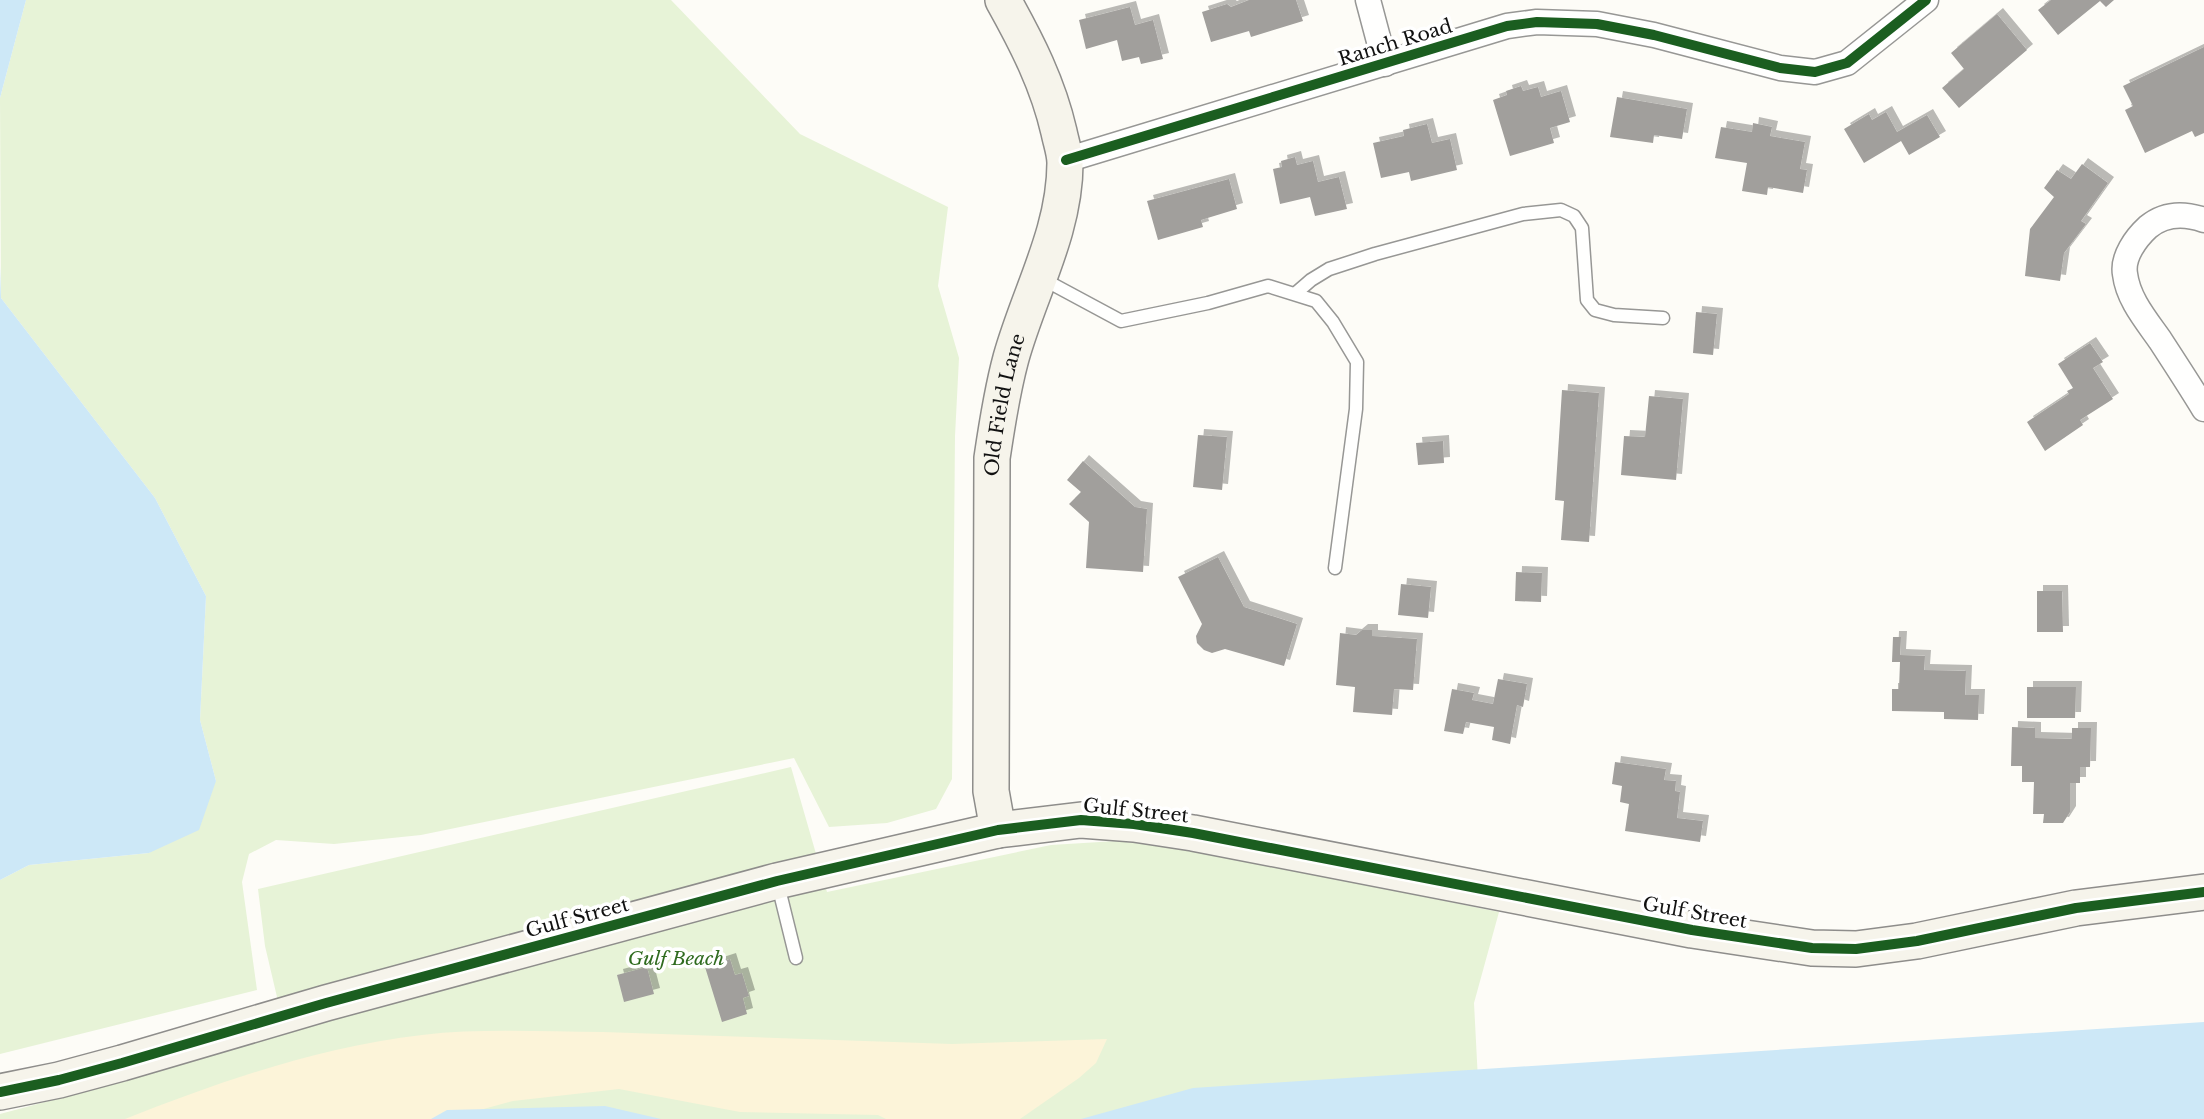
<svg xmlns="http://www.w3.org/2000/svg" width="2204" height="1119" font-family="'Libre Baskerville',serif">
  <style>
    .green { fill: #e7f3d7 }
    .sand { fill: #fcf4d9 }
    .water { fill: #cde8f7 }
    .building { fill: #a19f9c; filter: url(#shadow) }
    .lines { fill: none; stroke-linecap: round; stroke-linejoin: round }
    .lane-casing { stroke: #979795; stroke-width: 15 }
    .street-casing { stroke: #979795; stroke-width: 27 }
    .secondary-casing { stroke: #8e8d8b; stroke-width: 38 }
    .lane { stroke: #fffffe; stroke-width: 12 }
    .street { stroke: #fffffe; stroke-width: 24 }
    .secondary { stroke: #f6f4eb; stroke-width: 35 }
    .cycleway-casing { stroke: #fff; stroke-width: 15 }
    .cycleway { stroke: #1b5e20; stroke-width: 10 }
    .labels { text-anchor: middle; stroke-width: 7; stroke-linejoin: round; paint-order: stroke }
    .street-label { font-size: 19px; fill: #111; stroke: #fff }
    .park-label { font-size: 19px; font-style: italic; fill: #2f6b1f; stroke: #fff }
  </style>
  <defs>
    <filter id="shadow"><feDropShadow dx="6" dy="-6" stdDeviation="0" flood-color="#0004"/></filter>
  </defs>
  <rect width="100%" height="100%" fill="#fdfcf7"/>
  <g class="green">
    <polygon points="26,0 671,0 800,134 948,207 938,286 959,358 955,436 952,779 936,809 887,823 829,827 794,758 421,835 334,844 276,840 249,854 242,882 257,990 0,1054 0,880 29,865 149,853 216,781 200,720 206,596 155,498 1,298 0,98"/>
    <polygon points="791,767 827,892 1051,845 1116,841 1173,847 1229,857 1499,912 1474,1003 1480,1119 0,1119 0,1114 86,1091 285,1031 265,946 258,889"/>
  </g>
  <path class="sand" d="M603,1032l349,12 155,-5 -11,24 -17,15 -59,41h-134l-8,-4 -138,-3 -121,-23 -106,12 -66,18h-322c96,-38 194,-72 297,-84 59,-7 121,-3 181,-3z"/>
  <g class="water">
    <polygon points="0,0 26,0 0,98"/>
    <polygon points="0,266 1,298 155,498 206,596 200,720 216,781 199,830 149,853 29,865 0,880"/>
    <polygon points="2204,1022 2204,1119 1081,1119 1193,1088"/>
    <polygon points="605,1106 661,1119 431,1119 447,1110"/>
  </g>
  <g class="building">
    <polygon points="1249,0 1296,0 1303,21 1251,37 1249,31 1211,42 1202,12 1227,4 1231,7"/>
    <polygon points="2051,0 2114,0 2106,7 2100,1 2058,35 2038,10"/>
    <polygon points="1130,7 1135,25 1153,20 1163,59 1141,64 1139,57 1122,61 1117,40 1086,49 1079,20"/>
    <polygon points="1997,14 2027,50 1959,108 1942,88 1964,69 1951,53"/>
    <polygon points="2204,47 2204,133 2195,137 2192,131 2145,153 2125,110 2133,106 2123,86"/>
    <polygon points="1521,86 1523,91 1538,87 1541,97 1561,91 1570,122 1550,128 1554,143 1510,156 1493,100 1507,95 1506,91"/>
    <polygon points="1617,97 1687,109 1682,139 1654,135 1653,143 1610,137"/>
    <polygon points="1886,112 1897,132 1927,115 1940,137 1909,155 1901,141 1864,163 1844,129 1869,114 1872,120"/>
    <polygon points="1753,123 1772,127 1770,136 1805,142 1800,169 1807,170 1803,193 1768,187 1767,195 1742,191 1747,163 1715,158 1721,127 1752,132"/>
    <polygon points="1427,124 1432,143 1450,139 1457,170 1411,181 1409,172 1381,178 1373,143 1404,136 1403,130"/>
    <polygon points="1295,157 1297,165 1313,161 1318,182 1339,177 1347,209 1315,216 1310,197 1280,204 1273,169 1282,167 1281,161"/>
    <polygon points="2082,164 2108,183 2081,221 2086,224 2064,253 2060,281 2025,276 2030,229 2054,197 2044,188 2057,170 2071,179"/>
    <polygon points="1229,179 1237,209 1201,220 1203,227 1158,240 1147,201"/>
    <polygon points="1696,312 1717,314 1713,355 1693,353"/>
    <polygon points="2090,343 2103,362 2093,368 2113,399 2080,420 2083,425 2045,451 2027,422 2069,394 2067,391 2073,388 2058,364"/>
    <polygon points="1562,390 1599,393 1589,542 1561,540 1564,501 1555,500"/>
    <polygon points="1649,396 1683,399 1676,480 1621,475 1624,436 1645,437"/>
    <polygon points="1198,435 1227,437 1222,490 1193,487"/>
    <polygon points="1443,441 1444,463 1418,465 1416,443"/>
    <polygon points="1083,461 1135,507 1147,509 1143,572 1086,568 1089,522 1069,504 1081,492 1067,480"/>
    <polygon points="1218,557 1244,607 1297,624 1284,666 1225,649 1212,653 1204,650 1197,643 1196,636 1202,624 1178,577"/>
    <polygon points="1516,572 1542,573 1541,602 1515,601"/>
    <polygon points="1401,584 1431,587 1428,618 1398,615"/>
    <polygon points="2037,591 2062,591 2063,632 2037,632"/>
    <polygon points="1362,630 1372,630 1372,636 1417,639 1413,690 1394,689 1392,715 1353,712 1355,687 1336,685 1340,633 1356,635"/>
    <polygon points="1893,637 1901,637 1900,655 1925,656 1924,670 1966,671 1965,695 1979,695 1978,720 1944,719 1944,712 1892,711 1892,689 1899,689 1900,662 1892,662"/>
    <polygon points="1498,679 1527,684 1523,707 1517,705 1510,744 1492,740 1494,727 1466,722 1463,734 1444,731 1452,689 1474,693 1472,700 1493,704"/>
    <polygon points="2027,687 2076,687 2075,718 2027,718"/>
    <polygon points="2012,727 2035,728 2035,738 2072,739 2072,728 2091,728 2090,767 2080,767 2080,783 2070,783 2070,812 2063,823 2043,823 2044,814 2033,814 2034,782 2022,782 2022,766 2011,766"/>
    <polygon points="1615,762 1666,769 1664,780 1676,781 1675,791 1680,792 1677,818 1703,821 1700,842 1625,831 1629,804 1620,802 1622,786 1612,784"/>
    <polygon points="730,959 735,975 742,973 749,996 743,998 747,1014 722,1022 705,967"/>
    <polygon points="647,967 654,994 624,1002 617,975"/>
  </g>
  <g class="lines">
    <g class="lane-casing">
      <g id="lane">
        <polyline points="1041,278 1121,321 1208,303 1268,286 1316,301 1333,322 1357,362 1356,409 1335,568"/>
        <polyline points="1296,293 1311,280 1329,269 1375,254 1523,214 1561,210 1574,216 1582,228 1587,300 1595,310 1614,315 1663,318"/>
        <polyline points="778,885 796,958"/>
      </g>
    </g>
    <g class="street-casing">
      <g id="street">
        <polyline points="1368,0 1385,64"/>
        <polyline points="1066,160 1507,26 1537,22 1597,24 1654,35 1780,68 1815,72 1847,63 1926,0"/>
        <path d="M2204,220c-20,-7 -39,-7 -56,7 -12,11 -26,30 -23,47 3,25 21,46 35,66 15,23 30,46 44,69"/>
      </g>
    </g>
    <g class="secondary-casing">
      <g id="secondary">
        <path id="s1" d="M998,830l-7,-39 1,-333c5,-34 10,-67 19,-100 18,-65 54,-126 54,-195 0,-10 -4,-21 -6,-31 -11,-48 -32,-89 -56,-132"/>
        <polyline points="0,1092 59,1080 122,1063 326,1003 777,881 998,830 1081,820 1134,824 1193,833 1692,930 1812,948 1856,949 1917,941 2076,908 2204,892"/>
      </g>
    </g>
    <use href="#lane" class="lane"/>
    <use href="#street" class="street"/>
    <use href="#secondary" class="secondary"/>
    <g class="cycleway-casing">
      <g id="cycleway">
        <polyline points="1066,160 1507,26 1537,22 1597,24 1654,35 1780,68 1815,72 1847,63 1926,0"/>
        <polyline points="0,1092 59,1080 122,1063 326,1003 777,881 998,830 1081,820 1134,824 1193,833 1692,930 1812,948 1856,949 1917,941 2076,908 2204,892"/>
      </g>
    </g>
    <use href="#cycleway" class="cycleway"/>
  </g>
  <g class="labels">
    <g class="street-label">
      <text transform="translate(1395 42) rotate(-17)" y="7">Ranch Road</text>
      <text dy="7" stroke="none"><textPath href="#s1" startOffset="427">Old Field Lane</textPath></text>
      <text transform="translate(1136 810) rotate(6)" y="7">Gulf Street</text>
      <text transform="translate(1695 912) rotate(10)" y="7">Gulf Street</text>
      <text transform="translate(577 917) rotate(-15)" y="7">Gulf Street</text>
    </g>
    <g class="park-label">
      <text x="676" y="965">Gulf Beach</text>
    </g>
  </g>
</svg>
